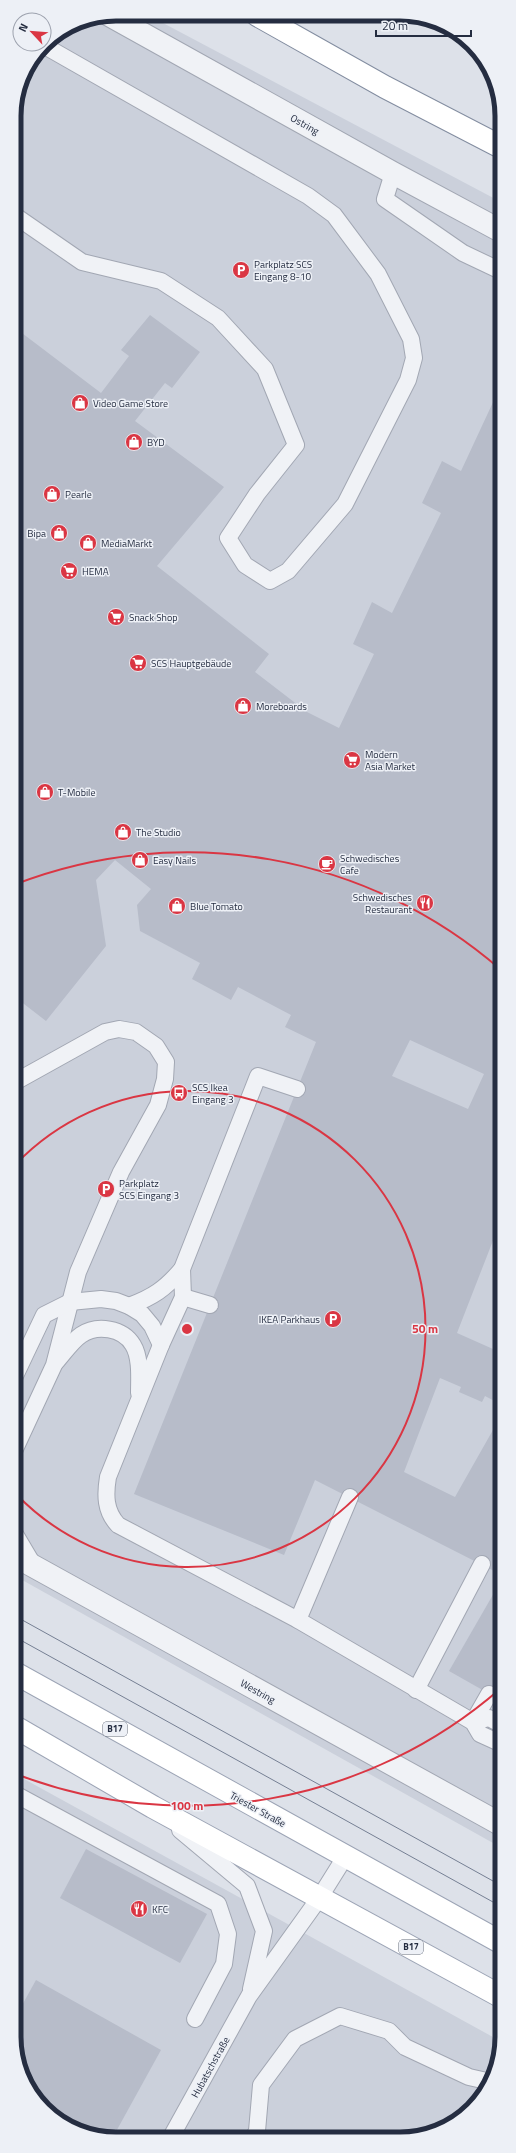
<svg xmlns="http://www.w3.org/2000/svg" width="516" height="2153" font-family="'Titillium Web',sans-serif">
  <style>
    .built { fill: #cbd0db }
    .building { fill: #b7bcc9; fill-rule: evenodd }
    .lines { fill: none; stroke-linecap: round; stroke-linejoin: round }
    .lane-casing { stroke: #a2a7b3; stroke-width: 18 }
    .street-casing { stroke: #a2a7b3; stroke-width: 24 }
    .primary-casing { stroke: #9ca4b5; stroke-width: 24 }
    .highway-casing { stroke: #838da0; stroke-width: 24 }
    .lane { stroke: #f0f2f6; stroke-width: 16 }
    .street { stroke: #f0f2f6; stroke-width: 22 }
    .primary { stroke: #fff; stroke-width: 22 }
    .highway { stroke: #fff; stroke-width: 22 }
    .tram { stroke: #757f93; stroke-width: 1 }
    .ring { fill: none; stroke: #da3643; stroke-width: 2 }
    .labels { text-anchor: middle; stroke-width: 3; stroke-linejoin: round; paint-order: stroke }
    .shield { fill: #edf0f6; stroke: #616877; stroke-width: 1 }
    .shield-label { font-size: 9px; font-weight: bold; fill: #252d41 }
    .street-label { font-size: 10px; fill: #252d41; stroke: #edf0f6 }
    .poi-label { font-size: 10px; fill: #252d41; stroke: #edf0f6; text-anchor: start }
    .rim { fill: none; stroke: #252d41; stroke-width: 5 }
    .centre { fill: #da3643; stroke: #edf0f6; stroke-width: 2 }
    .ring-label { font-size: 12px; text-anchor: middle; font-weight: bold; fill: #da3643; stroke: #edf0f6; stroke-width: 3; stroke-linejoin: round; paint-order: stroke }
  </style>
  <rect width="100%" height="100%" fill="#dde1e9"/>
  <g class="built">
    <polygon points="116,14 146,14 501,202 502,1848 15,1576 14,109 22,77 44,44 77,22"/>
    <polygon points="15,1774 502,2042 494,2076 477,2104 451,2125 414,2138 96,2137 65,2125 39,2104 15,2051"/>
  </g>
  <g class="building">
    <path d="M150,315l50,37 -28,36 -7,-5 -30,38 89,66 -67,79 112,88 -14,18 52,40 32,16 35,-74 -21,-10 19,-42 20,11 49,-100 -19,-10 20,-42 19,10 40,-86v835l-44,113 45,20v52l-17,-9 -3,6 -23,-10 2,-5 -21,-9 -36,94 51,25 47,-83v161l-187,-95 -31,75 -150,-61 182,-452 -31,-15 6,-12 -53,-28 -7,13 -39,-21 8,-16 -60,-32 -3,-26 14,-16 -36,-29 -19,20 10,66 -60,75 -31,-24 -1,-670 87,66 28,-37 -8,-6zM410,1040l74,34 -16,35 -76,-33z"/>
    <polygon points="502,1579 502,1701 449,1671"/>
    <polygon points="86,1849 207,1914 180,1963 60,1898"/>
    <polygon points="36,1980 161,2050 113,2137 96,2137 65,2125 39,2104 15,2051 15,2018"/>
  </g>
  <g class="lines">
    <g class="lane-casing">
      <g id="lane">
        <polyline points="393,173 385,199 463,253 501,271"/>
        <polyline points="14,215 82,262 161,281 218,318 265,369 296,445 257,494 228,538 245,565 270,581 288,571 345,504 408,380 414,358 411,339 378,274 334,215 308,196 43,45"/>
        <polyline points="15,1082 105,1032 119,1029 136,1032 156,1046 166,1062 165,1079 158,1105 121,1172 78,1272 54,1365 15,1449"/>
        <path d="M182,1269l1,28 -22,48 -53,132c-3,18 -3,34 10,48l180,95 175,102 7,12 22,10"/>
        <polyline points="183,1297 210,1305"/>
        <path d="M129,1306c24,-9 36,-17 53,-37l76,-193 39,13"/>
        <path d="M56,1362c8,-9 16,-21 25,-27 16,-11 42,-7 52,10 8,13 6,34 6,48"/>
        <polyline points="15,1376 44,1315 70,1302 101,1299 116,1301 129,1306 142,1314 152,1326 161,1345"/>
        <polyline points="15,1534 34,1566"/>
        <polyline points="298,1620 350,1497"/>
        <polyline points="416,1690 482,1564"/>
        <polyline points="473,1722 489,1694"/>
        <polyline points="473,1722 489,1718 502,1725"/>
        <polyline points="15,1794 218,1904 228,1934 224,1964 195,2019"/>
        <polyline points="180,1830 247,1886 264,1931 251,1989"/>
        <polyline points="171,2137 249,1996 320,1897 345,1857"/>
        <polyline points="253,2138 257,2131 261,2085 295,2039 340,2016 389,2031 405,2047 469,2077 491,2082"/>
      </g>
    </g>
    <g class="street-casing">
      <g id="street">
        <polyline points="109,15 393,173 501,231"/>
        <polyline points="15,1556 502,1825"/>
      </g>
    </g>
    <g class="primary-casing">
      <g id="primary">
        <polyline points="15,1673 502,1943"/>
        <polyline points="15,1727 153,1807 502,1997"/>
      </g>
    </g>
    <g class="highway-casing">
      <polyline id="highway" points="257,15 385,87 501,147"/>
    </g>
    <use href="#lane" class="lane"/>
    <use href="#street" class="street"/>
    <use href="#primary" class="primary"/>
    <use href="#highway" class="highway"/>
    <g class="tram">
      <polyline points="15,1616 502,1886"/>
      <polyline points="15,1637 502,1907"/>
    </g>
  </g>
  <g class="ring">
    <path d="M16 1164A238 238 0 1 1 16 1494"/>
    <path d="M500 1689A477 477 0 0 1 16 1774M16 884A477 477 0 0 1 500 969"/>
  </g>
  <defs>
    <g id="parking-disc" transform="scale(0.9)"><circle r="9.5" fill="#da3643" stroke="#edf0f6"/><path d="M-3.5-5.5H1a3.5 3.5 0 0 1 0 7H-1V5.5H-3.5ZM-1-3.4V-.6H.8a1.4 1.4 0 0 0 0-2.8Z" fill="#fff"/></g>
    <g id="shop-disc" transform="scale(0.9)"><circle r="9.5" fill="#da3643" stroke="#edf0f6"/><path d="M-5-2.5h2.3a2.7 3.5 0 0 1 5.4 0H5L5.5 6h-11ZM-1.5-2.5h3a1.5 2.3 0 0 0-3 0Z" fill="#fff"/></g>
    <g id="supermarket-disc" transform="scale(0.9)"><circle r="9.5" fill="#da3643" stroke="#edf0f6"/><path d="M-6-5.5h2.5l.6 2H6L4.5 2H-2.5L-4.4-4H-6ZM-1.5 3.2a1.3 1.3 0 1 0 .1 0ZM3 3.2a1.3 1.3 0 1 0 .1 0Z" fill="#fff"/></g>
    <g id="cafe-disc" transform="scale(0.9)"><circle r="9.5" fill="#da3643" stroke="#edf0f6"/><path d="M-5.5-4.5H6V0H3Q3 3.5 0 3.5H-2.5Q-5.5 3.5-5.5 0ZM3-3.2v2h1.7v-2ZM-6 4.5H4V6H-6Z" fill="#fff"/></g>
    <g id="restaurant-disc" transform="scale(0.9)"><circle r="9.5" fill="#da3643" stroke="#edf0f6"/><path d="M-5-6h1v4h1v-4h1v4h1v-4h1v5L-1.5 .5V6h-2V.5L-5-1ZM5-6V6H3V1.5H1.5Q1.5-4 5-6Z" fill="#fff"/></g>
    <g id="bus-disc" transform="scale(0.9)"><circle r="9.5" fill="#da3643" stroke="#edf0f6"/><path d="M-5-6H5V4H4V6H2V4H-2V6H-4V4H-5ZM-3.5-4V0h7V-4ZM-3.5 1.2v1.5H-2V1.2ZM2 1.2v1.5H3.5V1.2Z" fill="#fff"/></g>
  </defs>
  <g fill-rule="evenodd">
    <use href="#parking-disc" x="241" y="270"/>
    <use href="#shop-disc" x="80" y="403"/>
    <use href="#shop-disc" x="134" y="442"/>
    <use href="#shop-disc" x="52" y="494"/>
    <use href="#shop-disc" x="59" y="533"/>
    <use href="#shop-disc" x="88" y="543"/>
    <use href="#supermarket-disc" x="69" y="571"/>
    <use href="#supermarket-disc" x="116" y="617"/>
    <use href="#supermarket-disc" x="138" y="663"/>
    <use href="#shop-disc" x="243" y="706"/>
    <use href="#supermarket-disc" x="352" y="760"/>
    <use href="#shop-disc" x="45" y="792"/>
    <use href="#shop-disc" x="123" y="832"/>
    <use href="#shop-disc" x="140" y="860"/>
    <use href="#cafe-disc" x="327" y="864"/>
    <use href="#restaurant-disc" x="425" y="903"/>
    <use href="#shop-disc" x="177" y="906"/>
    <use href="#bus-disc" x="179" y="1093"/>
    <use href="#parking-disc" x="106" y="1189"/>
    <use href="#parking-disc" x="333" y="1319"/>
    <use href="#restaurant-disc" x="139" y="1909"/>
  </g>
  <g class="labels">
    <g class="shield">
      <rect x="103" y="1722" width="24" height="14" rx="3"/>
      <rect x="399" y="1940" width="24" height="14" rx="3"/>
    </g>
    <g class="shield-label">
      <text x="115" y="1732">B17</text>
      <text x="411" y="1950">B17</text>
    </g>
    <g class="street-label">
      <text transform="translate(305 124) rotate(29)" y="4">Ostring</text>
      <text transform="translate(258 1691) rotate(29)" y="4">Westring</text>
      <text transform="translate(258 1809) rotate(29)" y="4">Triester Straße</text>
      <text transform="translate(210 2067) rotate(-61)" y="4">Hubatschstraße</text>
    </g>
    <g class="poi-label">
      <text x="254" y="268">Parkplatz SCS<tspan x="254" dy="12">Eingang 8-10</tspan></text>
      <text x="93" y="407">Video Game Store</text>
      <text x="147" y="446">BYD</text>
      <text x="65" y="498">Pearle</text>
      <text x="46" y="537" text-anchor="end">Bipa</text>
      <text x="101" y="547">MediaMarkt</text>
      <text x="82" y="575">HEMA</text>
      <text x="129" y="621">Snack Shop</text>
      <text x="151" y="667">SCS Hauptgebäude</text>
      <text x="256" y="710">Moreboards</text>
      <text x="365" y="758">Modern<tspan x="365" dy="12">Asia Market</tspan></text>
      <text x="58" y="796">T-Mobile</text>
      <text x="136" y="836">The Studio</text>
      <text x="340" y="862">Schwedisches<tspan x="340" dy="12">Cafe</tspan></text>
      <text x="153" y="864">Easy Nails</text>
      <text x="412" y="901" text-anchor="end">Schwedisches<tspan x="412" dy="12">Restaurant</tspan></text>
      <text x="190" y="910">Blue Tomato</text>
      <text x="192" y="1091">SCS Ikea<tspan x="192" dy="12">Eingang 3</tspan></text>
      <text x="119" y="1187">Parkplatz<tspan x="119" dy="12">SCS Eingang 3</tspan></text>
      <text x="320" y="1323" text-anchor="end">IKEA Parkhaus</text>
      <text x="152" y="1913">KFC</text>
    </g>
  </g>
  <path d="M0 0H516V2153H0ZM116 21H400A95 95 0 0 1 495 116V2037A95 95 0 0 1 400 2132H116A95 95 0 0 1 21 2037V116A95 95 0 0 1 116 21Z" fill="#edf0f6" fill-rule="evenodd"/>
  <path class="rim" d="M116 21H400A95 95 0 0 1 495 116V2037A95 95 0 0 1 400 2132H116A95 95 0 0 1 21 2037V116A95 95 0 0 1 116 21Z"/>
  <circle cx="187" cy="1329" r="6" class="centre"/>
  <g class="ring-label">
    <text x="425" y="1333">50 m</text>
    <text x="187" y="1810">100 m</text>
  </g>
  <g transform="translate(32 32) rotate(296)"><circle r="19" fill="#edf0f6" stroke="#9da2ae"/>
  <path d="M0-3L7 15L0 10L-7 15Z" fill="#da3643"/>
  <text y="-6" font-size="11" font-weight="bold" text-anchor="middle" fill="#252d41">N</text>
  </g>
  <path d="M376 30v6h95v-6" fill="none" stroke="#252d41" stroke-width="2"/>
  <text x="382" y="30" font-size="12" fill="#252d41" stroke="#edf0f6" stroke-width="3" paint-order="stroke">20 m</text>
</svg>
